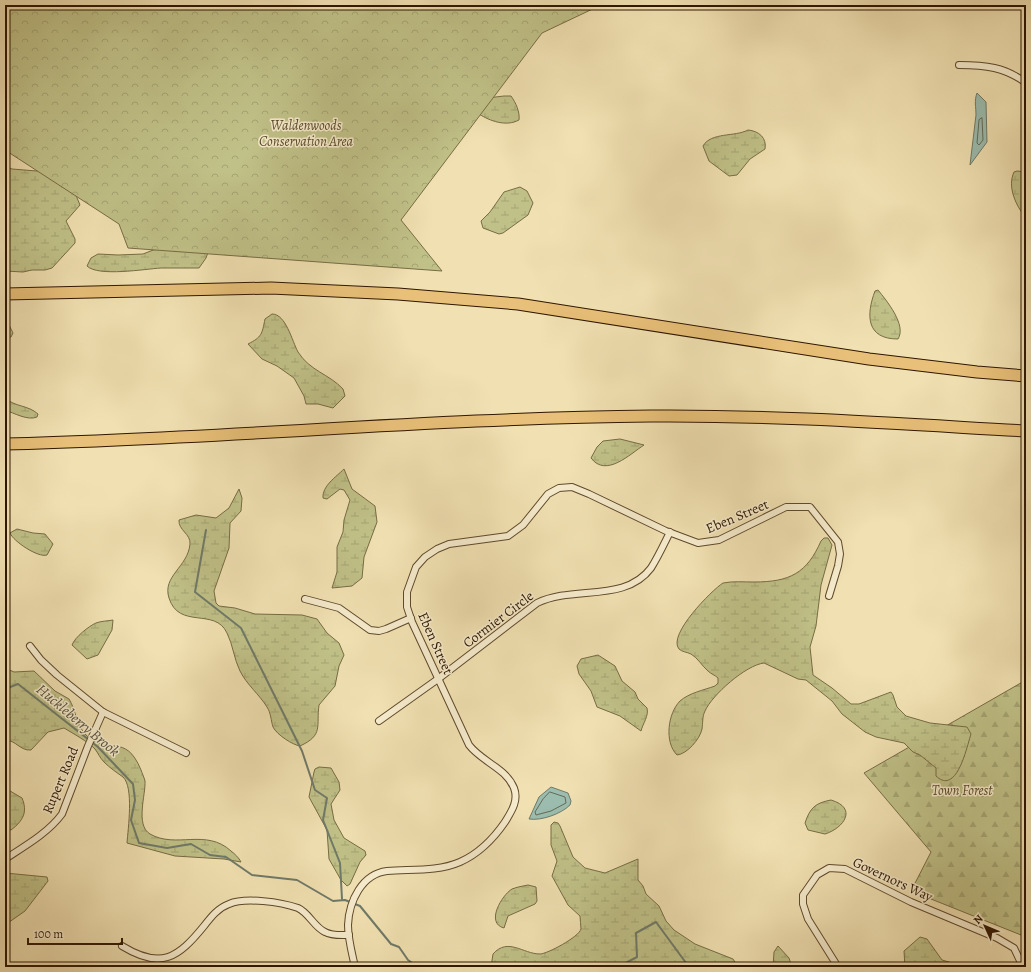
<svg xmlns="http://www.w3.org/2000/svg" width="1031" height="972" font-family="Alegreya,serif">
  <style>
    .forest { fill: url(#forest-firs); stroke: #776c44 }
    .wetland { fill: url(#wetland-marsh); stroke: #776c44 }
    .park { fill: url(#park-crowns); stroke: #776c44 }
    .water { fill: #9bbdaf; stroke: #6f7a69 }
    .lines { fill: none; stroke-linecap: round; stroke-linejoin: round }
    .shore { stroke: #646a58; stroke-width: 1 }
    .stream { stroke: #6f7a69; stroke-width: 2 }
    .street-casing { stroke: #5f492c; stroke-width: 8 }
    .highway-casing { stroke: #2e1600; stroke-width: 13 }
    .street { stroke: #f6eccd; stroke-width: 6 }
    .highway { stroke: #e8c079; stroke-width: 11 }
    .labels { text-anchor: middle; stroke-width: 3; stroke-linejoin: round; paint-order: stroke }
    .park-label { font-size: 14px; font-style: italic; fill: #5a4929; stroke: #f6eccd }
    .street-label { font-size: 14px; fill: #2e1600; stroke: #f6eccd }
    .water-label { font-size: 15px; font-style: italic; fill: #54503d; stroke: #f6eccd }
  </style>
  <defs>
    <pattern id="forest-firs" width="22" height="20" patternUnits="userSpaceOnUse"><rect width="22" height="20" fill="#c0c188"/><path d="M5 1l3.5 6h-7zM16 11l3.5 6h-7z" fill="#a5a574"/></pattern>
    <pattern id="wetland-marsh" width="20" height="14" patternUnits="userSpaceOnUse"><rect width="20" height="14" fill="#c0c188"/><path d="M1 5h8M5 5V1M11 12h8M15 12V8" fill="none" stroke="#a5a574"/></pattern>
    <pattern id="park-crowns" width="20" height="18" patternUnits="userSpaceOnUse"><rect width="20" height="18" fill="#c0c188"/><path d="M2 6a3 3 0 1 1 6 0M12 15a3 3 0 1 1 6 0" fill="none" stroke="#a5a574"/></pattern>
  </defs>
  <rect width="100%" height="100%" fill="#f1e1b2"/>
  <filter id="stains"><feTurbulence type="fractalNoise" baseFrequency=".005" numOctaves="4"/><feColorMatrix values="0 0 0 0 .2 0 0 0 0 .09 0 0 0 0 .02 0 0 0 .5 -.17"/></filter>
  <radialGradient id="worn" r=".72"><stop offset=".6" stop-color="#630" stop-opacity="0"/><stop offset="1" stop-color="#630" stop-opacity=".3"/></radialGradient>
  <polygon class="forest" points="1026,680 1026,937 911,891 931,852 864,773"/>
  <g class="wetland">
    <path d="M504,96h7c5,7 9,16 8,24 -13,7 -29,1 -40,-6v-15z"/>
    <path d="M748,130c11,1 19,8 17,19l-15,10 -13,16 -8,1 -20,-15 -6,-15c8,-14 32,-9 45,-16z"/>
    <polygon points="5,166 12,169 49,172 75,193 80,205 66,221 75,239 75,243 52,268 45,270 32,270 23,272 5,271"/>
    <path d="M1017,171l9,1v46c-10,-12 -19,-31 -12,-46z"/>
    <polygon points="520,187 527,191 533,203 528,215 503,233 499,234 483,228 481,221 490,212 504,192"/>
    <path d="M166,245l44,2 -4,11 -7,10c-13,0 -25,0 -38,0 -16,1 -63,9 -74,-2l4,-8 7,-4 20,1 25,-1z"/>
    <path d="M878,290c8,10 29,35 20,49 -32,0 -32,-24 -23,-48z"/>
    <path d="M272,314c14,0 20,27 26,38 12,19 31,22 45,37l2,7 -12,12 -15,-4h-12l-2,-8 -10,-18 -17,-12 -15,-7 -14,-15c14,-7 14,-10 17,-25z"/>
    <polygon points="5,324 9,325 13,333 11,337 5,337"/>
    <path d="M5,398c10,9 23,7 33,16l-1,3c-9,4 -23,-4 -32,-7z"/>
    <path d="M620,439l24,6c-14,9 -38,33 -53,13l6,-11 6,-6z"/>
    <path d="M344,469l8,20 23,17 2,16 -13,35 -2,21 -10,8 -20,2 5,-16v-25l6,-15 1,-12 6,-20 -6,-10 -4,-1 -13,10 -4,-1c-1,-12 13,-21 21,-29z"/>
    <path d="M239,489l3,9 -1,13 -11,12 -1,25 -15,43 2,12 3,3 16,2 20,6 47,1 15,4 10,14 12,10 5,12 -5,11 -4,20 -16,19c-3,21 5,30 -19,41 -7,-1 -23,-11 -27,-19 -2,-6 -2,-14 -6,-20 -8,-13 -20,-22 -27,-36 -6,-12 -7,-26 -13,-38 -12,-26 -48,-3 -58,-35 -7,-22 19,-31 21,-54 1,-10 -12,-14 -11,-24l17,-5 20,3 13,-10z"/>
    <path d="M17,529l16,4 12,1 8,10 -6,11c-9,3 -34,-14 -37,-22z"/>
    <path d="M824,538h4l4,7 -11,40 -5,41 -6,21 3,28 19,13 19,16h8l32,-12 2,3 4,12 9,9 24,7 37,4 4,7c-4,12 -14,62 -35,42v-8l-16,-13 -7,-3 -9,-9 -28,-6 -11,-5 -23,-18 -10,-13 -26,-21 -8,-1 -34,-16c-18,2 -52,32 -59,48 -3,6 -2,12 -3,18 -2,10 -15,25 -25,26 -13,-13 -9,-42 3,-54 9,-8 24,-11 35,-15l3,-3v-5c-3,-3 -7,-4 -10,-7 -6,-5 -10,-13 -17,-17 -4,-2 -9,-2 -12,-5 -12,-14 33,-59 44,-66 10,-2 21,-1 31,-1 36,0 53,-9 67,-41z"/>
    <path d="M113,620l-1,10 -14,25 -11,4 -15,-14c3,-8 17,-19 24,-22 5,-2 12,-2 17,-3z"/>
    <path d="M598,655l17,11 7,15 13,11 3,7 9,9c2,8 -4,15 -6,23l-21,-15 -23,-9 -6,-16 -12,-17 -2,-8 4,-7z"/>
    <path d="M5,668l9,4 20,-1 21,20 14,8c7,11 7,26 17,36 22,22 39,-4 55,35 1,3 3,7 4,11 1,13 -10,44 5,53 26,15 56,-6 81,17 4,3 8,7 10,11l-17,-3 -49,-3 -48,-13c1,-14 7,-56 -4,-66 -7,-5 -13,-9 -19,-15 -4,-4 -6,-9 -9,-13 -8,-8 -21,-15 -31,-21l-16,4 -17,18c-11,1 -15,-10 -26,-10z"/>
    <polygon points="319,767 331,768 339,782 340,790 331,804 334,820 344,838 365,851 366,855 360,862 350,884 347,886 341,880 329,859 327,830 309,797 314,772 315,769"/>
    <path d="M5,788l17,10c6,14 1,23 -11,32l-6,-1z"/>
    <path d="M831,800c27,8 13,28 -6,34l-17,-4 -3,-7c5,-15 10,-20 26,-23z"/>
    <path d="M554,822l4,1 2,3 13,31 12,11 20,5 33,-14v21l5,6 3,8 13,12 7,15 8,9 21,14 38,15 5,8h-247l2,-13c15,-17 30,0 47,0 7,0 39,-17 41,-25 0,-4 -1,-9 -1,-13l-12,-11 -16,-29 5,-15 -6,-16v-20z"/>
    <polygon points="5,873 47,877 48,881 25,911 5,925"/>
    <path d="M528,885l8,2 1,14 -2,3 -27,12 -4,12c-19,-5 -2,-33 8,-39 5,-2 11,-3 16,-4z"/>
    <polygon points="920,937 927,939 942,960 966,967 905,967 904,951"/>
    <polygon points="778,946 789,958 792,967 773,967 774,952"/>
  </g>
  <polygon class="park" points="5,5 601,5 542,33 401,220 442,271 128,248 119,224 5,150"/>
  <g class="water">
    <path d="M977,93l9,9 1,40 -17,23c2,-17 4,-33 6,-50 0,-8 -2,-14 1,-22z"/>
    <path d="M551,787l17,6 3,8 -1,4c-9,9 -29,16 -41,14l10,-22z"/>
  </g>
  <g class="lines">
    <g class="shore">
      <polygon points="982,118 983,140 979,145 977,143 979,120"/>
      <polygon points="550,792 565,797 566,803 551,811 536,815 535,812 543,799"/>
    </g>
    <g class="stream">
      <polyline points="206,530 195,592 241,628 302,751 315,790 327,798 323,820 340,863 342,899"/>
      <polyline points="5,689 18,684 98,747 133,784 135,800 131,820 139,843 167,848 191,844 210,855 226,857 252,875 297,880 333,901 345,900 360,906 391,944 399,947 408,960 418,967"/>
      <polyline points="618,967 637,957 636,933 656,922 689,967"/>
    </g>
    <g class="street-casing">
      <g id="street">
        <path d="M959,65c26,0 46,2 67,18"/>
        <polyline points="305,599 339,608 370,630 379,631 386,629 411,618"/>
        <polyline points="30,646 41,660 57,675 103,712 186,753"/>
        <path d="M379,721l59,-42 99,-76c37,-18 88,0 114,-35 7,-11 13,-24 19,-36"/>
        <path d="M5,859c20,-13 43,-26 57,-45l26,-68 15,-34"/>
        <path d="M122,946c39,24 56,12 82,-20 7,-9 14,-18 25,-22 16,-7 52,-2 69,4 11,5 16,19 27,24 7,4 16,3 24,3"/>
        <path d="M355,967c-3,-14 -7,-28 -7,-42 1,-24 14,-51 39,-54 24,-2 50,1 73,-9 18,-8 34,-24 45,-40 6,-10 14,-21 9,-34 -8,-20 -32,-26 -45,-43l-57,-123 -5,-15v-15l9,-25 9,-10 12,-8 12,-5 59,-8 15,-11 25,-31 11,-6 13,-1 17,7 77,37 32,12 21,-3 67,-33h24l28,35 2,12 -2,12 -9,30"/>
        <polyline points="838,967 808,919 803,904 803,895 817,875 829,868 845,869 911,902 997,938 1014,948 1023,967"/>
      </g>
    </g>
    <g class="highway-casing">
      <g id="highway">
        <polyline points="5,294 271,288 398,294 518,304 869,359 977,372 1026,376"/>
        <path d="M5,444c216,-5 431,-26 646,-28 125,-1 250,8 375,15"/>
      </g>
    </g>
    <use href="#street" class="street"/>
    <use href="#highway" class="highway"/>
  </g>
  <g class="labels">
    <g class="park-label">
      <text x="306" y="130">Waldenwoods<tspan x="306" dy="16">Conservation Area</tspan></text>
      <text x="962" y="795">Town Forest</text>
    </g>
    <g class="street-label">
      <text transform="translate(737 516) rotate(-23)" y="5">Eben Street</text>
      <text transform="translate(498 619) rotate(-37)" y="5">Cormier Circle</text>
      <text transform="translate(436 643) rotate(66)" y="5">Eben Street</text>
      <text transform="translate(60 780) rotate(-67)" y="5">Rupert Road</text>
      <text transform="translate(893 879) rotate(25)" y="5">Governors Way</text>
    </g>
    <g class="water-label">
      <text transform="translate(78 720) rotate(40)" y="5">Huckleberry Brook</text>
    </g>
  </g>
  <rect width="1031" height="972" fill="none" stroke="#f1e1b2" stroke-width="20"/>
  <rect x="6" y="6" width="1019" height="960" fill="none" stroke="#2e1600" stroke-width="2"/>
  <rect x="10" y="10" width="1011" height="952" fill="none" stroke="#2e1600"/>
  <g transform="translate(985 926) rotate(314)" stroke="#f6eccd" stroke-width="3" paint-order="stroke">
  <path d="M0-3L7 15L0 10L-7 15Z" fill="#2e1600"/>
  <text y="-6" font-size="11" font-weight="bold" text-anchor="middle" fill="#2e1600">N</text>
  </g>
  <path d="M28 938v6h94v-6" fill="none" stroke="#2e1600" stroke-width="2"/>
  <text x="34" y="938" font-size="12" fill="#2e1600" stroke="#f6eccd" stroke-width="3" paint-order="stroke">100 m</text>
  <rect width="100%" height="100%" filter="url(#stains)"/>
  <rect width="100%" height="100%" fill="url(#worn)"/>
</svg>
